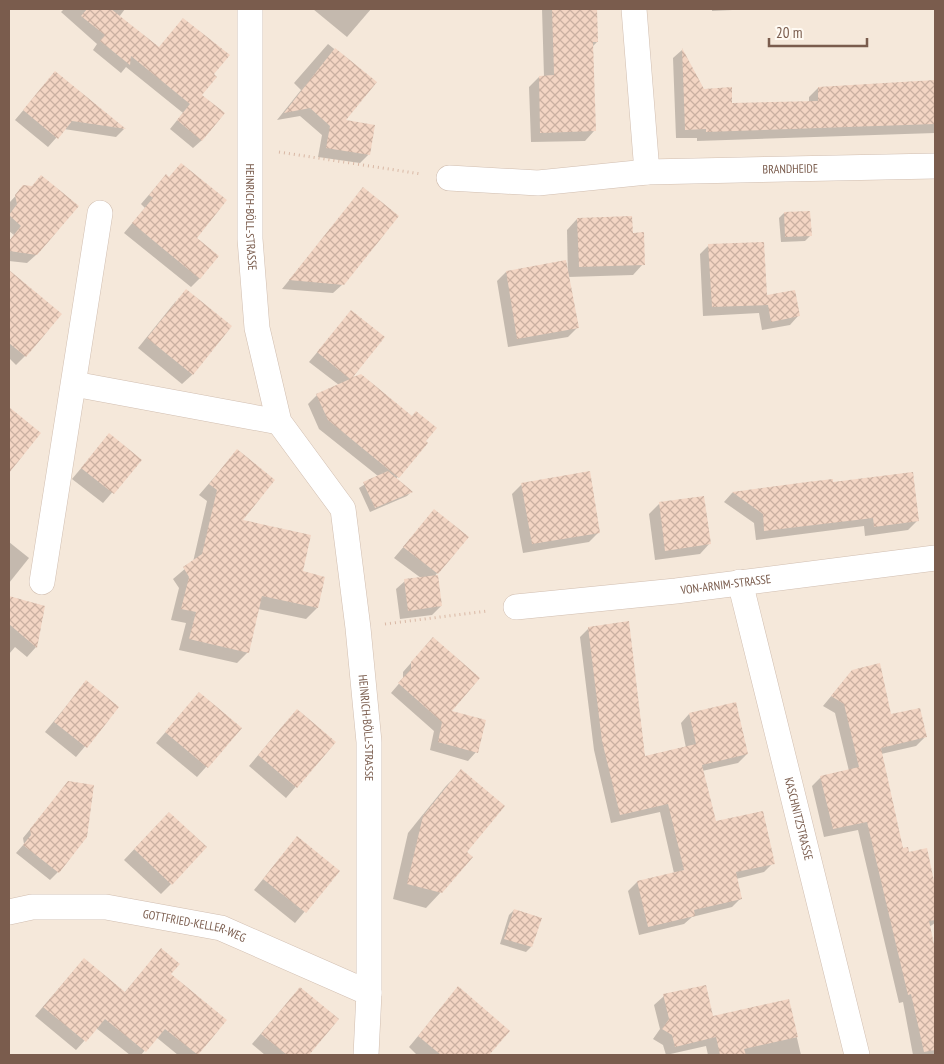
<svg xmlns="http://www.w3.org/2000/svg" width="944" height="1064" font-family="'PT Sans Narrow',sans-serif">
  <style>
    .residential { fill: #f5e8da }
    .shadow { fill: #0003 }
    .building { fill: url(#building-cross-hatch) }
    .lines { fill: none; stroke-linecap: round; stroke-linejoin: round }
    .street-casing { stroke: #d1beb0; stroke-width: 26 }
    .path { stroke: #d9b8a5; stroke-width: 3; stroke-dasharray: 1 4; stroke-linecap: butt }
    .street { stroke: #fff; stroke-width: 25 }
    .labels { text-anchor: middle; stroke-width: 4.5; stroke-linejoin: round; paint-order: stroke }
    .street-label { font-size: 12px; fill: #7a5c4d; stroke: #fffaf3 }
  </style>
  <defs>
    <pattern id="building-cross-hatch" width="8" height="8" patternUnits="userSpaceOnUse" patternTransform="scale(1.25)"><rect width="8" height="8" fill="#f3d5c3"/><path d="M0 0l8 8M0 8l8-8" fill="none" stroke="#cab0a1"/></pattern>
  </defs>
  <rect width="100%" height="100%" fill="#fdf6ec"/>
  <rect class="residential" x="9" y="9" width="926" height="1046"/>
  <g class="shadow">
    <polygon points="64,9 125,9 119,17 158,48 201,95 202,140 193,148 170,129 183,113 126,67 121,73 93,50 97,44 61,12"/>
    <polygon points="313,9 371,9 347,37"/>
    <polygon points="542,9 596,9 597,42 592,47 594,131 585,141 531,142 529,87 539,77 544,77"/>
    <polygon points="712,9 753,9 712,11"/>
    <polygon points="328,44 375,82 343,121 369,154 360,163 318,157 322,135 300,116 277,120 301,90 294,83"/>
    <polygon points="682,50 704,90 731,105 809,102 809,97 818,88 935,81 935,133 697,141 697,138 676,138 673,58"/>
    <polygon points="55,73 124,129 116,137 64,129 48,147 15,120"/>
    <polygon points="166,175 195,238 200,278 191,287 124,233 145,208 141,204"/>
    <polygon points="24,187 36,255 27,263 9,261 9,241 14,235 9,231 9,203"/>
    <polygon points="363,189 343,284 333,293 282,289"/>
    <polygon points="784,213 810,236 805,241 781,242 779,218"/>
    <polygon points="577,219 631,234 643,264 633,275 568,277 567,230"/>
    <polygon points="709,245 766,296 798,316 790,325 762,330 759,313 703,316 700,254"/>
    <polygon points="506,272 577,328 568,337 508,347 497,281"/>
    <polygon points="16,278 25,356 16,365 9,358 9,285"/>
    <polygon points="176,301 193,374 182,384 138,348"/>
    <polygon points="351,312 383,337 349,381 424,441 396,479 411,492 407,496 370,512 359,488 378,476 319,429 308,404 317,395 339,385 309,362"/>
    <polygon points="9,408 39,433 9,471"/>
    <polygon points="109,435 140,460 103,503 72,479"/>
    <polygon points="237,451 241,520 302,572 323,578 317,608 306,619 258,609 248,652 237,663 179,650 186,623 171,620 179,588 173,579 193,562 207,501 199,495"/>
    <polygon points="808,483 832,483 917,521 908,530 865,536 864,526 756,540 754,523 724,502 732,493"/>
    <polygon points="522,484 599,532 589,542 523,553 512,494"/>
    <polygon points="659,504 710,543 700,554 655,560 649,514"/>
    <polygon points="434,511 467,537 434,577 441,606 432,615 400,619 396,589 405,581 421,578 394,558"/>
    <polygon points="9,542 29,558 9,583"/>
    <polygon points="9,597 44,606 36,647 27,657 15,647 9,654"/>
    <polygon points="589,628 644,757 686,748 681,723 689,714 747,754 738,763 702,771 715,823 773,863 764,872 736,879 741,898 732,907 692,917 684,924 639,935 628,891 637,882 674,873 660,812 611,823 594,750 580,637"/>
    <polygon points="425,647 450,712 476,752 468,761 430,750 434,731 391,693 403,679 403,672"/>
    <polygon points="852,671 890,715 925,737 916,746 881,754 902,850 908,853 926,849 935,892 935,923 929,927 935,954 935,1055 913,1055 903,1002 899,1003 858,830 824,837 812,786 821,777 849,771 835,713 823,706"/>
    <polygon points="86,682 118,707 76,757 45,732"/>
    <polygon points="199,694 240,729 197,777 156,743"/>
    <polygon points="287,721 334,742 286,798 249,766"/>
    <polygon points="461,771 465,852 441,892 426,908 393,899 408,833 446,786"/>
    <polygon points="69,782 58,872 50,880 16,853 24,844 23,838"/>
    <polygon points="159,823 171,884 161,894 124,860"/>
    <polygon points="297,838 338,872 295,923 254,890"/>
    <polygon points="514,910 540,918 531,947 526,952 500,944 509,915"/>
    <polygon points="161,950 170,974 225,1020 196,1055 178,1055 156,1037 141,1055 130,1055 96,1028 76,1050 35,1016 84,959 124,993"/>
    <polygon points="300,988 337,1019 308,1055 265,1055 252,1044"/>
    <polygon points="458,988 508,1031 487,1055 417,1055 409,1047"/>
    <polygon points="664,996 712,1018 788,1000 801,1055 708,1055 706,1046 666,1055 663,1045 653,1039 660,1029 654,1005"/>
  </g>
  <g class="building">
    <polygon points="87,9 111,9 159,47 183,18 230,55 214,74 217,77 202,95 225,113 202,141 177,120 190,104 131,56 130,65 100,41 105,35 81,16"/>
    <polygon points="552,9 597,9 598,42 593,42 596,131 540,133 539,76 554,75"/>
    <polygon points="335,48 377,82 346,120 375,125 370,155 326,148 330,126 310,108 284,113"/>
    <polygon points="682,48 704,89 732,87 732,103 818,101 818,87 935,80 935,124 706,132 706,129 685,130"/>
    <polygon points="55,71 126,129 72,121 58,139 23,110"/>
    <polygon points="181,163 227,200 197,238 219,256 200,279 132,223 153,198 149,195 166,174 169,177"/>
    <polygon points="41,175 79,206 37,255 9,251 9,241 21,226 9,215 17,204 15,195 23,185 32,186"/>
    <polygon points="363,187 399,216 344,285 289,280"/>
    <polygon points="810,211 812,236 785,237 784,212"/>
    <polygon points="632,216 633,233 644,232 645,265 579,267 577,218"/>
    <polygon points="764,242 767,295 795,290 800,316 771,322 768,305 712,307 708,244"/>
    <polygon points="566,260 579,328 517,339 506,271"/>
    <polygon points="9,270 62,314 26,357 9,343"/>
    <polygon points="186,289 232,326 193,375 147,338"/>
    <polygon points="351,310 385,337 353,377 361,374 412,416 416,411 437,428 426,441 428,443 399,478 328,420 316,394 350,379 317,352"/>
    <polygon points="9,407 41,433 9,473"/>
    <polygon points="109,433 142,460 114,494 81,468"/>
    <polygon points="237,449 275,480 243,520 311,535 303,571 325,577 318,608 262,596 249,653 189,639 196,612 181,609 189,577 183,567 202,554 217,490 209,484"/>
    <polygon points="388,471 413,492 375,508 363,482"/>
    <polygon points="590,471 600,533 532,544 521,483"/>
    <polygon points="913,472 919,521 874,527 873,518 764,531 763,514 732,492 807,482 833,479 833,482"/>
    <polygon points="704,496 711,544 665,551 659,502"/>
    <polygon points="434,509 469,537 438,574 403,547"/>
    <polygon points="438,575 442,606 408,611 404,579"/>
    <polygon points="9,596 45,606 37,648 9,624"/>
    <polygon points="629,621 645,756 696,744 689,713 736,702 748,754 702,765 716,821 763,811 775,864 736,872 742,899 694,910 695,916 648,927 637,881 684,870 668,804 620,815 602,741 588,627"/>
    <polygon points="433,637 480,678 452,711 486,720 478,753 438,742 442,722 398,683 411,669 411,662"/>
    <polygon points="880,663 891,714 920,708 927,737 881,748 903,848 908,847 909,852 927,848 935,886 935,920 929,921 935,949 935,1050 924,1052 911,994 908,995 867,822 833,829 820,776 859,767 844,704 831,696 852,670"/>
    <polygon points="86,680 119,707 87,748 54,722"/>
    <polygon points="199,692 242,728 208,768 165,732"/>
    <polygon points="297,709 336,742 297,788 258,755"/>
    <polygon points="461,769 505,806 467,852 473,857 442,893 407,884 423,816"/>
    <polygon points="68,781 94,785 87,837 59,873 23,845 31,835 30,829"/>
    <polygon points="169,812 207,847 172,885 134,849"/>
    <polygon points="297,836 340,871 306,913 263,879"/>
    <polygon points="514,909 542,918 532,947 504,939"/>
    <polygon points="161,948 180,964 171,974 227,1020 198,1055 165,1029 146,1052 105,1019 86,1042 43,1007 84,958 125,992"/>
    <polygon points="706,985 713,1016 789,999 798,1037 744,1049 746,1055 720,1055 716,1037 675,1047 672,1035 662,1029 669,1019 663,994"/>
    <polygon points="458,986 510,1031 489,1055 441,1055 418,1036"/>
    <polygon points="300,987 339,1019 309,1055 287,1055 261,1034"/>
  </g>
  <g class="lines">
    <g class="street-casing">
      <g id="street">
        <path id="s1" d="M250,9v230l7,89 22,94 64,87 15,119 11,114v251l-3,62"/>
        <polyline points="634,9 647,172"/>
        <path id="s2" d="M449,178l89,5 109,-11 288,-6"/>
        <polyline points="74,384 279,422"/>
        <polyline points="42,582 100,213"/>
        <path id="s3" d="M740,582l117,473"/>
        <path id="s4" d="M516,607l160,-16 259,-33"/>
        <path id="s5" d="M9,912l23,-5h74l115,21 148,65"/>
      </g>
    </g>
    <g class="path">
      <polyline points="279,152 421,174"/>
      <polyline points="385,624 488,611"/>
    </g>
    <use href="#street" class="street"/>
  </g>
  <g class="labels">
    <g class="street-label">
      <text dy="4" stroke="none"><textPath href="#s2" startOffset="342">BRANDHEIDE</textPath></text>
      <text dy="4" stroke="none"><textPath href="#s1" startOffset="208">HEINRICH-BÖLL-STRASSE</textPath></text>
      <text dy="4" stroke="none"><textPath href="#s4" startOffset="211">VON-ARNIM-STRASSE</textPath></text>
      <text dy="4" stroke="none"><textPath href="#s1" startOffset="744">HEINRICH-BÖLL-STRASSE</textPath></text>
      <text dy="4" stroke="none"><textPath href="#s3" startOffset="244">KASCHNITZSTRASSE</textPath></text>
      <text dy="4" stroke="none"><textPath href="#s5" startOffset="188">GOTTFRIED-KELLER-WEG</textPath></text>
    </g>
  </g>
  <rect width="944" height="1064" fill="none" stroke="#7a5c4d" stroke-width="20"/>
  <path d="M769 38v8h98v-8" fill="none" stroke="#7a5c4d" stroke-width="2.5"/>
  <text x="776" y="38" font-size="15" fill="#7a5c4d" stroke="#fffaf3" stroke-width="4" paint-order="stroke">20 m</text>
</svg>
